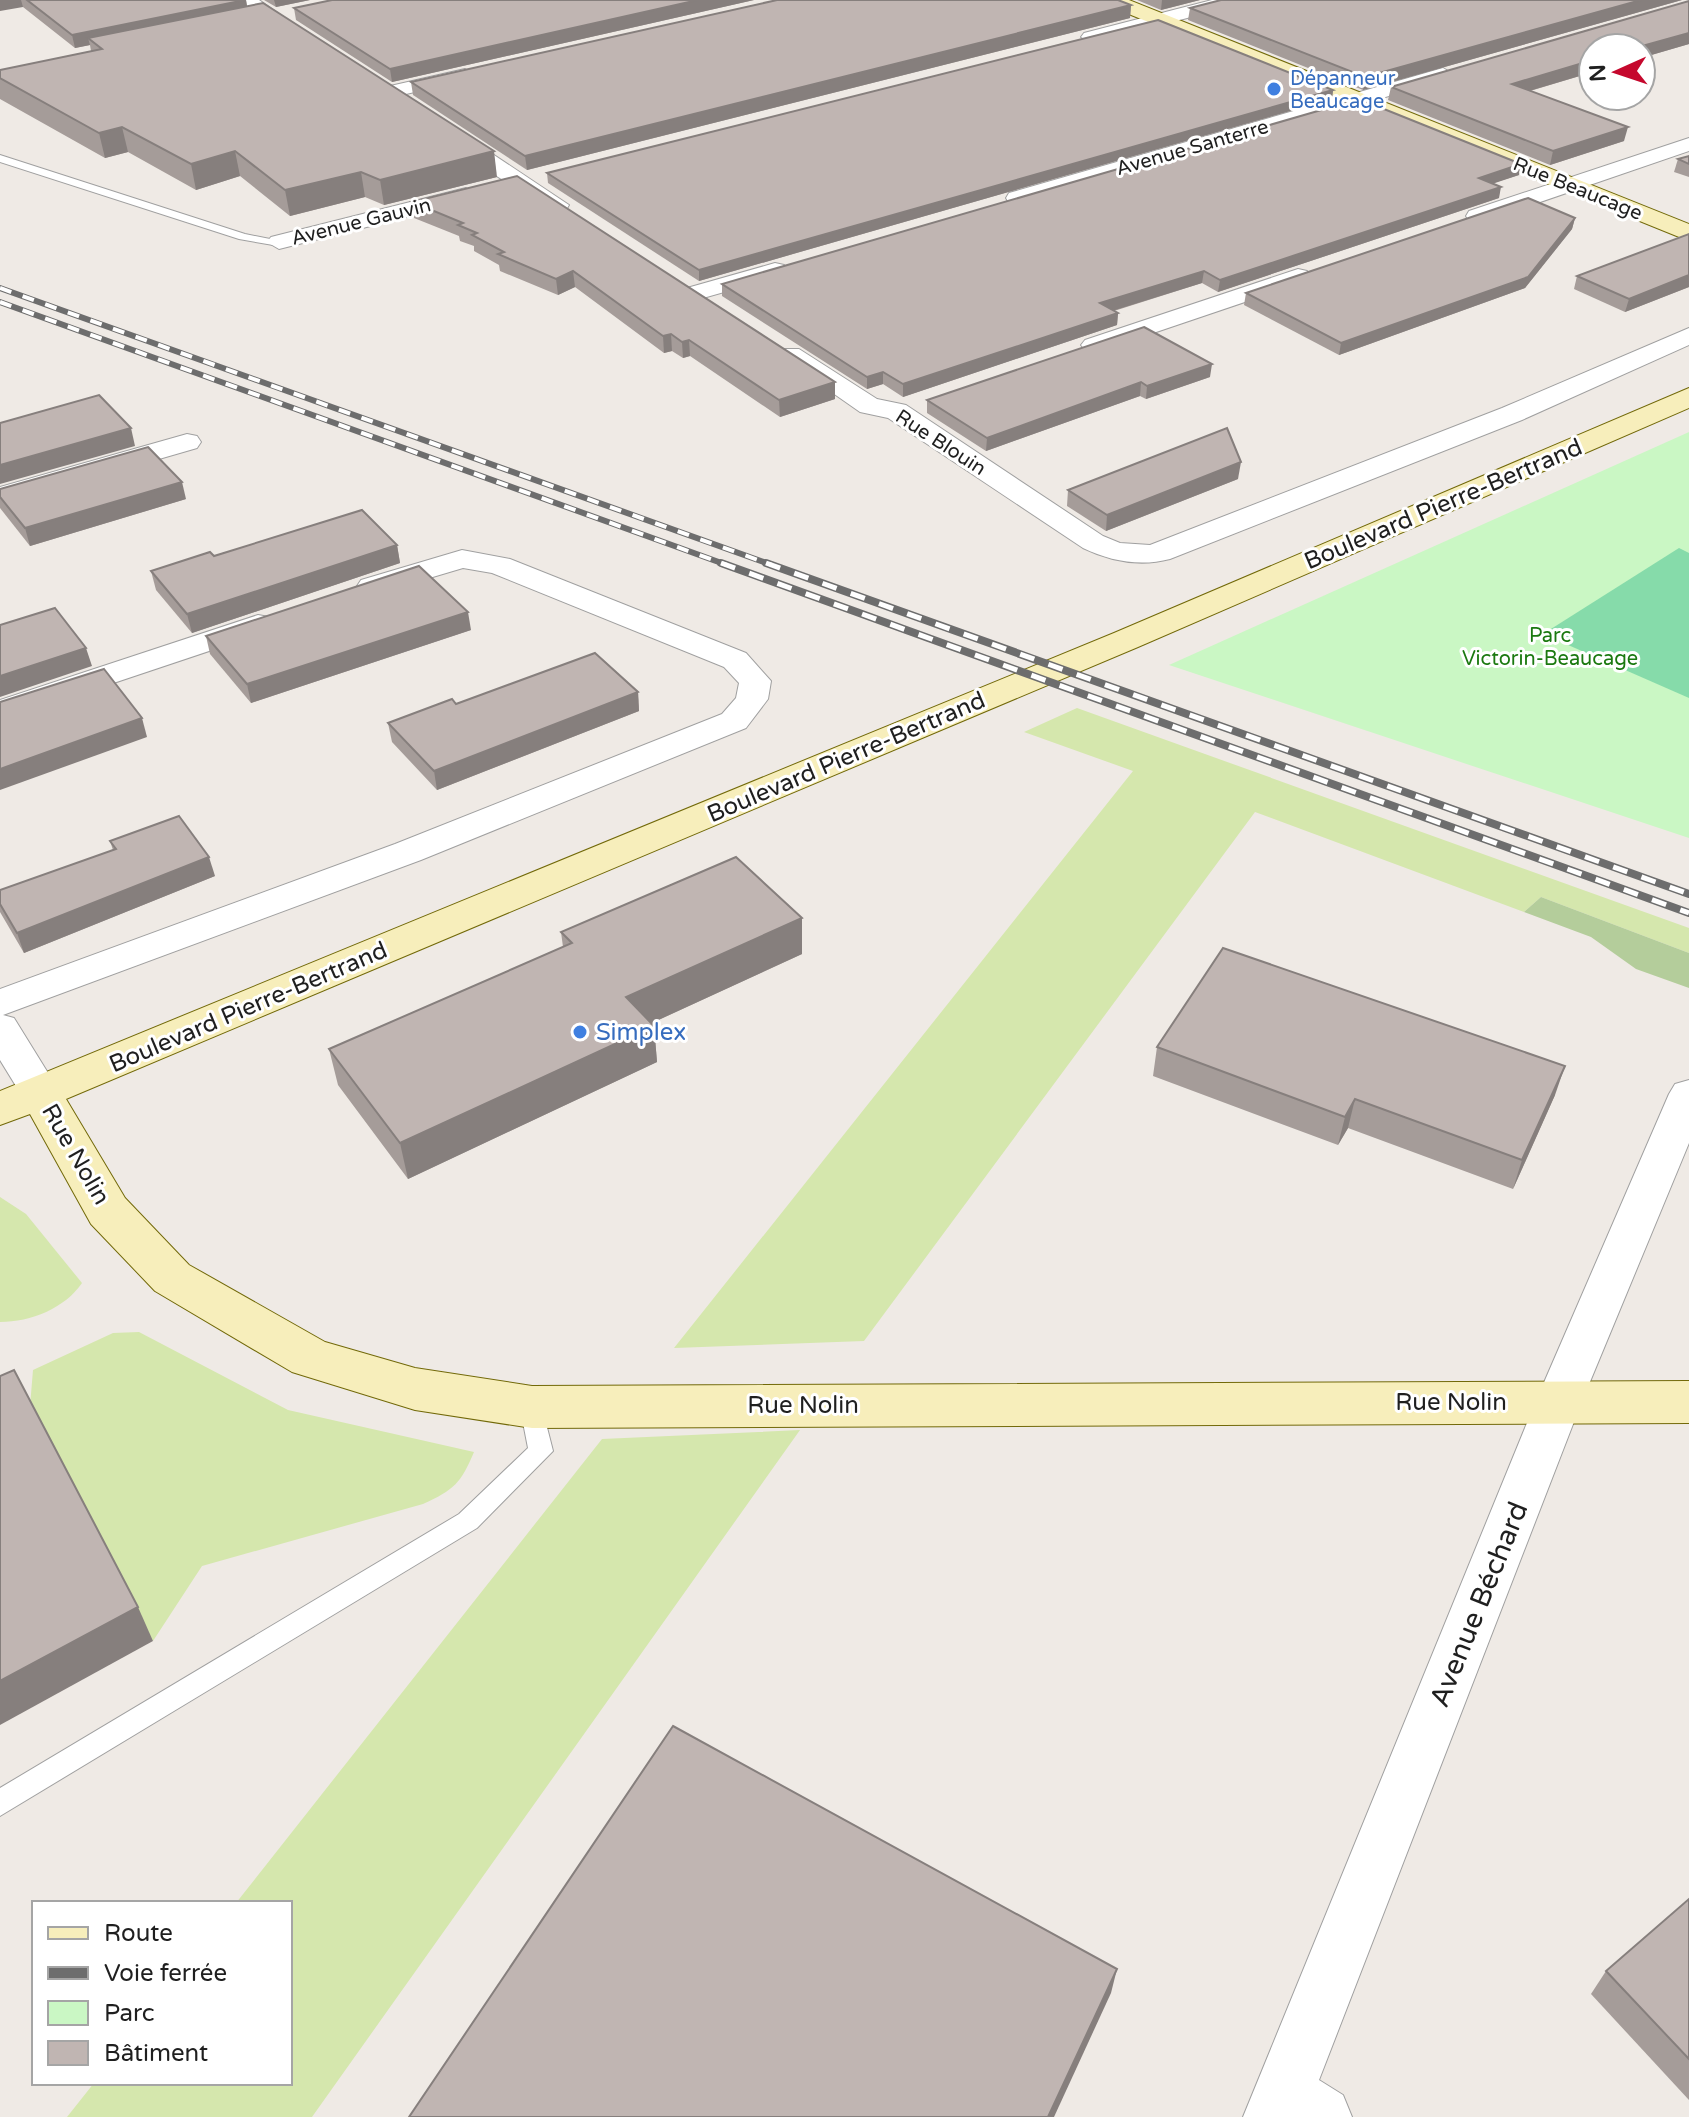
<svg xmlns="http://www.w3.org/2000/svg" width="1689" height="2117" font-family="'Varela Round',sans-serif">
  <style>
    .grass { fill: #d5e7ad }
    .forest { fill: #b4cd9b }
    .park { fill: #caf7c4 }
    .pitch { fill: #86dbaa }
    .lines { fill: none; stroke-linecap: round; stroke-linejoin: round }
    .lane-casing { stroke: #a0a0a0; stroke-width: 2 }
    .street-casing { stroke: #a0a0a0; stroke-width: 2 }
    .secondary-casing { stroke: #726909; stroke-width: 2 }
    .lane { fill: #fff; fill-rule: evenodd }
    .street { fill: #fff; fill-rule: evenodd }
    .secondary { fill: #f7eebb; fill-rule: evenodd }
    .rail-far1-casing { stroke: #6d6d6d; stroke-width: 6 }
    .rail-casing { stroke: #6d6d6d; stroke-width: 8 }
    .rail-far1 { stroke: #fff; stroke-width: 4; stroke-dasharray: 12; stroke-linecap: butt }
    .rail { stroke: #fff; stroke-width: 5; stroke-dasharray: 15; stroke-linecap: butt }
    .wall { fill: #a59c99 }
    .shaded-wall { fill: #867f7d }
    .building { fill: #c0b5b2; stroke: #867f7d; stroke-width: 2 }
    .shop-dot { fill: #3f7fe0; stroke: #fff; stroke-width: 3 }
    .labels { text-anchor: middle; stroke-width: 6; stroke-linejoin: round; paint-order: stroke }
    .far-shop-label { font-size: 20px; fill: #366cbe; stroke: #fff; text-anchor: start }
    .far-street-label { font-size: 20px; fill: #1f1f1f; stroke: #fff }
    .far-park-label { font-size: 20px; fill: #1b7910; stroke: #fff }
    .street-label { font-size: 24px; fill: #1f1f1f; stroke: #fff }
    .shop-label { font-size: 24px; fill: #366cbe; stroke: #fff; text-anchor: start }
    .near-street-label { font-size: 28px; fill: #1f1f1f; stroke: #fff }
  </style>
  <rect width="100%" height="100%" fill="#efeae5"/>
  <g class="grass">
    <polygon points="1077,708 1689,928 1689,953 1541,897 1524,912 1255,812 864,1341 674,1348 1133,771 1024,732"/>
    <path d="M0,1197l26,17 56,69c-17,25 -51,39 -82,39z"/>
    <path d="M139,1332l149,78 186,42c-13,31 -20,38 -51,52l-221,62 -49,75 -123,-235 3,-36 80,-37z"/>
    <polygon points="800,1430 312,2117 67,2117 94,2083 290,2083 290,1903 236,1903 602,1439"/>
  </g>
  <polygon class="forest" points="1541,897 1689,953 1689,988 1636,969 1591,937 1524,912"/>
  <polygon class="park" points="1689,432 1689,838 1169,665"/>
  <polygon class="pitch" points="1679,548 1689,553 1689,698 1543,634"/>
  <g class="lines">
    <g class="lane-casing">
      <g id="lane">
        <polygon points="0,155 245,234 285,242 279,246 239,239 0,162"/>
        <polygon points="532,1397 540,1400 553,1451 477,1528 0,1816 0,1788 459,1514 528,1448 520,1407 524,1400"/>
      </g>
    </g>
    <g class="street-casing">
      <g id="street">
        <polygon points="237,0 259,0 310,36 307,40 293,40"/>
        <polygon points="1212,0 1243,0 1241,4 1091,43 1081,37 1084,33"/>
        <polygon points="1443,68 1453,74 1450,78 1025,203 1009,203 1006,198 1009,193"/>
        <polygon points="465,69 475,75 472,79 384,99 374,93 377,89"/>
        <polygon points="450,130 458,131 569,205 566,210 550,210 442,141 439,136"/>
        <polygon points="1689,138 1689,151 1485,221 1469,221 1466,216 1469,211"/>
        <polygon points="466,188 477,195 474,200 279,249 267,242 271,237"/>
        <polygon points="775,263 784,265 787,270 784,275 696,300 684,293 687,288"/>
        <polygon points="1298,269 1307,271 1310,276 1307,281 1103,350 1085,350 1081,345 1085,340"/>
        <path d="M1689,328v17l-167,75 -352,139c-30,8 -60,2 -87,-11l-195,-130 -28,-6 -83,-58 4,-5h18l78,50 29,6 197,131 17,7 30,2 352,-137z"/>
        <polygon points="187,434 197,436 201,442 197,448 0,505 0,487"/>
        <polygon points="462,550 510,559 746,653 771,681 768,699 746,728 421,860 3,1015 14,1018 61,1094 55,1104 41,1108 27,1104 0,1060 0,989 395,844 722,714 736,698 739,683 724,667 492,573 463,568 372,595 361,592 357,586 361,580"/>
        <polygon points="258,615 269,617 274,624 269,631 0,721 0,700"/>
        <polygon points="1689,1080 1689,1143 1582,1401 1319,2080 1343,2095 1352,2117 1243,2117 1536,1401 1669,1094 1675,1084"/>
      </g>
    </g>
    <g class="secondary-casing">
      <g id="secondary">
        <polygon points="1101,0 1129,0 1689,224 1689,241 1104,4"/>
        <polygon points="1689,388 1689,408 1138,647 66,1099 125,1198 189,1265 325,1342 415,1368 532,1386 1689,1381 1689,1423 532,1428 415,1410 292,1372 155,1291 91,1224 30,1114 0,1125 0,1091 1114,633"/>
      </g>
    </g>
    <use href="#lane" class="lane"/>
    <use href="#street" class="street"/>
    <use href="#secondary" class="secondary"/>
    <g class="rail-far1-casing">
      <g id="rail-far1">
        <polyline points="0,288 772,565"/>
        <polyline points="0,302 727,565"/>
      </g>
    </g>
    <g class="rail-casing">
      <g id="rail">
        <polyline points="721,563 1689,913"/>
        <polyline points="766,563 1689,894"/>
      </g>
    </g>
    <use href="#rail-far1" class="rail-far1"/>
    <use href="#rail" class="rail"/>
  </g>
  <g class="wall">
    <polygon points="0,0 246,0 247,7 497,177 384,205 365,197 290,216 240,176 196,190 128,152 105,158 0,99 0,70 91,51 90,45 75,48 23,7"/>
    <polygon points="264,0 310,0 276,7"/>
    <polygon points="754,0 392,82 296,20 294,8"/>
    <polygon points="1137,0 1200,0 1161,10"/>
    <polygon points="1682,0 1363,90 1188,20 1190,8"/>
    <polygon points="1689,1 1689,44 1641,58 1641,48 1593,72 1530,91 1624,141 1550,165 1388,100 1391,87"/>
    <polygon points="1131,5 1130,18 527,170 413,95 411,82"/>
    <polygon points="1333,90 1332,99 699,281 548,183 547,173"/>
    <polygon points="1689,156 1689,177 1674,172 1678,159"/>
    <polygon points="1521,164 1519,175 1493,183 1499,198 1218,292 1202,283 1114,311 1118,313 1117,325 903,397 883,384 867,389 722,296 722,284"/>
    <polygon points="517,176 835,382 835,399 780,417 690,356 683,358 672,351 664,353 575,287 558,295 500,271 499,265 474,251 474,246 460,241 459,236 414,218 412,202"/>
    <polygon points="1575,218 1572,229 1525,288 1339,355 1244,305 1246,293"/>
    <polygon points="1689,234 1689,287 1625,312 1574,289 1577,276"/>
    <polygon points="1210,377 1146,399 1140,396 986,451 927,413 927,400"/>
    <polygon points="1238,479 1106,531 1067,506 1068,490"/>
    <polygon points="0,489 186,499 30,546 0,508"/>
    <polygon points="397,545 400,563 192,633 156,590 151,571"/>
    <polygon points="471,630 251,703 210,654 206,636"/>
    <polygon points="638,692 639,711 437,790 392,742 388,723 456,704"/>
    <polygon points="110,841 215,876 24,953 0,912 0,890 113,850"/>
    <polygon points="802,918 802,954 652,1023 654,1026 657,1062 408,1179 338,1085 329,1049 563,947 561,932"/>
    <polygon points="1157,1047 1555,1095 1513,1189 1348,1128 1338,1145 1153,1076"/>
    <polygon points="1689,1899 1689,2100 1591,1994 1606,1971"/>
  </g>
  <g class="shaded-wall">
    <polygon points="0,0 21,0 23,7 0,11"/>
    <polygon points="246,0 248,12 88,38 90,45 75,48 72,35"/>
    <polygon points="274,0 310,0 276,7"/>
    <polygon points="698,0 754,0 392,82 390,69"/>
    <polygon points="1162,0 1200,0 1161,10"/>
    <polygon points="1641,0 1682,0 1363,90 1365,77"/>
    <polygon points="1131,5 1130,18 527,170 525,156"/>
    <polygon points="1689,33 1689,44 1641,58 1641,48 1635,48"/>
    <polygon points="1593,60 1593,72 1509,97 1512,84"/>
    <polygon points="1333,90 1332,99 699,281 699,270"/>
    <polygon points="122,127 128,152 105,158 99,133"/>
    <polygon points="1628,127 1624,141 1550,165 1553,151"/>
    <polygon points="235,151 240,176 196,190 191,164"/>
    <polygon points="494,151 497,177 384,205 380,180"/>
    <polygon points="1521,164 1519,175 1477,189 1479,178"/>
    <polygon points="361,172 365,197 290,216 285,190"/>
    <polygon points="1501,187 1499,198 1218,292 1220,280"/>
    <polygon points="1575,218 1572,229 1525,288 1339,355 1341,343"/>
    <polygon points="573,271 575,287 558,295 556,279"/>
    <polygon points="1204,271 1202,283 1099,315 1100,303"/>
    <polygon points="1689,275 1689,287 1625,312 1629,299"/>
    <polygon points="1118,313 1117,325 903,397 903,384"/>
    <polygon points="671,334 672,351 664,353 663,336"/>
    <polygon points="689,340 690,356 683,358 682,342"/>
    <polygon points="1212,364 1210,377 1146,399 1147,386"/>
    <polygon points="883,372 883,384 867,389 867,377"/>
    <polygon points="835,382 835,399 780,417 779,400"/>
    <polygon points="1141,382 1140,396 986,451 987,438"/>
    <polygon points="131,428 135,446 0,484 0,465"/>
    <polygon points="1241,462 1238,479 1106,531 1107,515"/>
    <polygon points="182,482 186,499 30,546 25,528"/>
    <polygon points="397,545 400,563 192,633 187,614"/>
    <polygon points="468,612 471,630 251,703 247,684"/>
    <polygon points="86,648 92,666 0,697 0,676"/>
    <polygon points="638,692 639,711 437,790 434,771"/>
    <polygon points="142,718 147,737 0,790 0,769"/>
    <polygon points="209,857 215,876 24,953 17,933"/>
    <polygon points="802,918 802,954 630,1033 626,997"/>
    <polygon points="654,1026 657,1062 408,1179 400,1143"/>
    <polygon points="1565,1066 1555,1095 1513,1189 1522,1160"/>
    <polygon points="1355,1099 1348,1128 1338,1145 1345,1117"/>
    <polygon points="138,1607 153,1641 0,1725 0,1681"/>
    <polygon points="1117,1969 1111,1993 1054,2117 1048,2117"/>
  </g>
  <g class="building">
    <polygon points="27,0 245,0 72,35"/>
    <polygon points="332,0 698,0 390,69 294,8"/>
    <polygon points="777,0 1118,0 1131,5 525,156 411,82"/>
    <polygon points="1221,0 1641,0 1365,77 1190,8"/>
    <polygon points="1689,1 1689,33 1635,48 1593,48 1593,60 1512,84 1628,127 1553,151 1391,87"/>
    <polygon points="263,3 494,151 380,180 361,172 285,190 235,151 191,164 122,127 99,133 0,78 0,70 102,49 88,38"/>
    <polygon points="1158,20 1333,90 699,270 547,173"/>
    <polygon points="1359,99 1521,164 1479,178 1501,187 1220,280 1204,271 1100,303 1118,313 903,384 883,372 867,377 722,284"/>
    <polygon points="1689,156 1689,164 1678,159"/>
    <polygon points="517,176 835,382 779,400 689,340 682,342 671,334 663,336 573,271 556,279 498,254 504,252 472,235 477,233 458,225 463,223 412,202"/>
    <polygon points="1528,198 1575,218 1528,277 1341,343 1246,293"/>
    <polygon points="1689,234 1689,275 1629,299 1577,276"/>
    <polygon points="1144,327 1212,364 1147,386 1141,382 987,438 927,400"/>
    <polygon points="99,395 131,428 0,465 0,423"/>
    <polygon points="1227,428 1241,462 1107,515 1068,490"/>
    <polygon points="148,447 182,482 25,528 0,497 0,489"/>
    <polygon points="362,510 397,545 187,614 151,571 210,552 214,556"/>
    <polygon points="419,566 468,612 247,684 206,636"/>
    <polygon points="55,608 86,648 0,676 0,625"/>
    <polygon points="595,653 638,692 434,771 388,723 452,699 456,704"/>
    <polygon points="104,669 142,718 0,769 0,702"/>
    <polygon points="179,816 209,857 17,933 0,904 0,890 116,849 110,841"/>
    <polygon points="736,857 802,918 626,997 654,1026 400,1143 329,1049 572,943 561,932"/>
    <polygon points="1223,948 1565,1066 1522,1160 1355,1099 1345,1117 1157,1047"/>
    <polygon points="14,1370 138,1607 0,1681 0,1376"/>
    <polygon points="673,1726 1117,1969 1048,2117 409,2117"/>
    <polygon points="1689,1899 1689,2059 1606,1971"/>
  </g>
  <g class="shop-dot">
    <circle cx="1274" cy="89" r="8"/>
    <circle cx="580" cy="1032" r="8"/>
  </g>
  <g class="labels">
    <g class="far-shop-label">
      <text x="1290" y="85">Dépanneur<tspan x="1290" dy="23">Beaucage</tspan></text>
    </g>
    <g class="far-street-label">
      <text transform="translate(1192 147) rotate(-16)" y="7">Avenue Santerre</text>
      <text transform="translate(1578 188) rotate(22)" y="7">Rue Beaucage</text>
      <text transform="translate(361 221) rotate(-14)" y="7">Avenue Gauvin</text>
      <text transform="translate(941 442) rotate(33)" y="7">Rue Blouin</text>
    </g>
    <g class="far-park-label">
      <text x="1550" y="642">Parc<tspan x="1550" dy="23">Victorin-Beaucage</tspan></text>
    </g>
    <g class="street-label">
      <text transform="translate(1443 504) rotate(-23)" y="8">Boulevard Pierre-Bertrand</text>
      <text transform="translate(846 757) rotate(-23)" y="8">Boulevard Pierre-Bertrand</text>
      <text transform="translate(248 1007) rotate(-23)" y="8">Boulevard Pierre-Bertrand</text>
      <text transform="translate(76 1154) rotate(60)" y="8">Rue Nolin</text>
      <text x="1451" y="1410">Rue Nolin</text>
      <text x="803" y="1413">Rue Nolin</text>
    </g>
    <g class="shop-label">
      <text x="596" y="1040">Simplex</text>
    </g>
    <g class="near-street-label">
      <text transform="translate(1478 1604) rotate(-68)" y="10">Avenue Béchard</text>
    </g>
  </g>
  <rect x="32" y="1901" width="260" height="184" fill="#ffffff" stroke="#a5a5a5" stroke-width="2"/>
  <rect x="48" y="1927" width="40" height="12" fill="#f7eebb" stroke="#a5a5a5" stroke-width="2"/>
  <text x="104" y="1941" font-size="24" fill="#1f1f1f">Route</text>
  <rect x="48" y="1967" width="40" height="12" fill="#6d6d6d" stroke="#a5a5a5" stroke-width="2"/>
  <text x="104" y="1981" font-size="24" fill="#1f1f1f">Voie ferrée</text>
  <rect x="48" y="2001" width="40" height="24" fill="#caf7c4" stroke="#a5a5a5" stroke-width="2"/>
  <text x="104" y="2021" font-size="24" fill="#1f1f1f">Parc</text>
  <rect x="48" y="2041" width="40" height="24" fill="#c0b5b2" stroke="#a5a5a5" stroke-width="2"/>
  <text x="104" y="2061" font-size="24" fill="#1f1f1f">Bâtiment</text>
  <g transform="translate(1617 72) rotate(267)"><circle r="38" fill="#ffffff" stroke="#a5a5a5" stroke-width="2"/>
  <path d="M0-6L14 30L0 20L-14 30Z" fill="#c5082d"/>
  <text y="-12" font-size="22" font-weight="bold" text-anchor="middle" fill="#1f1f1f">N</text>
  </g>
</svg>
